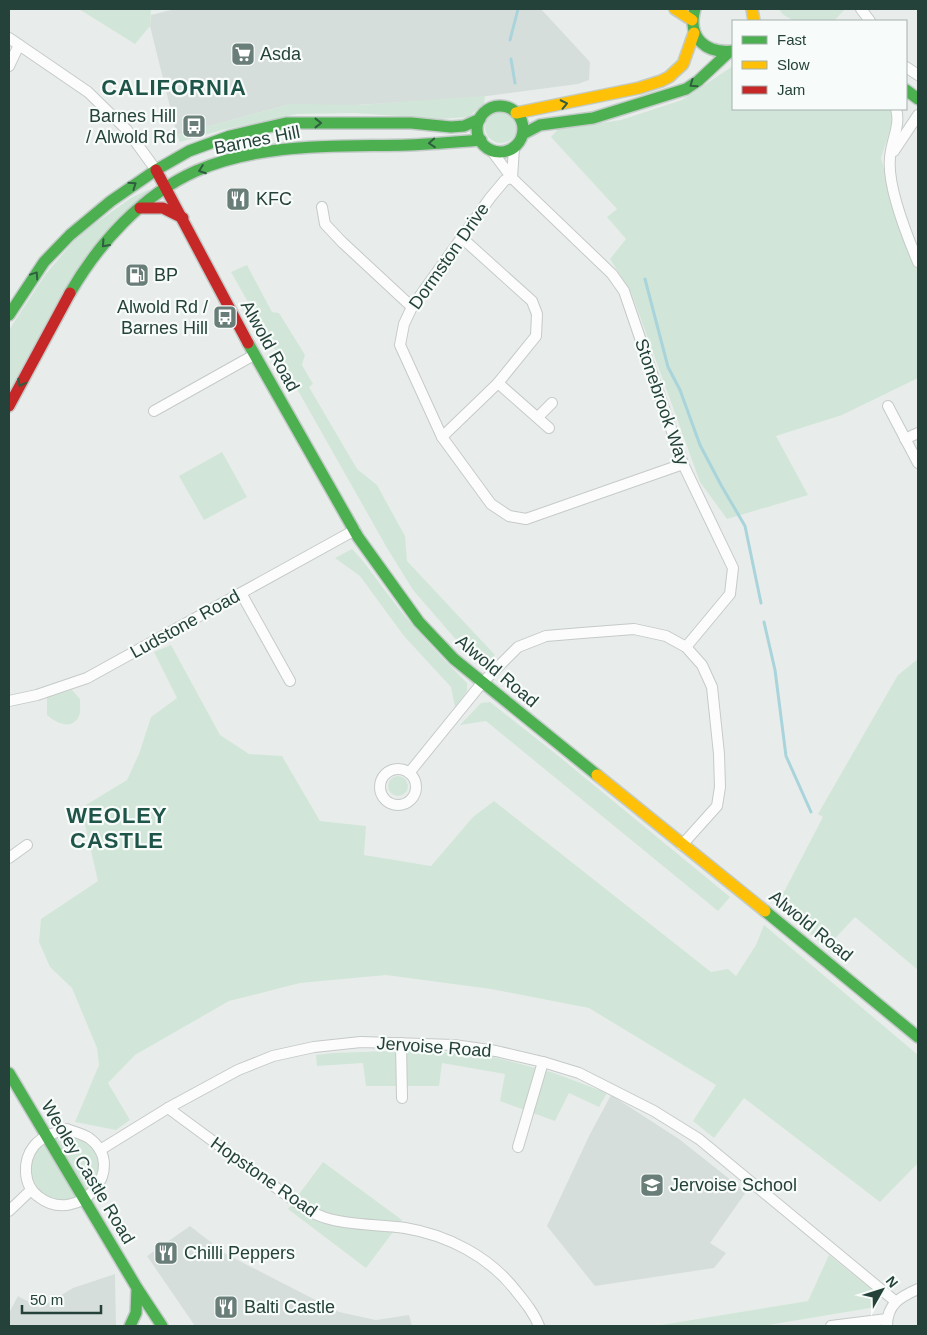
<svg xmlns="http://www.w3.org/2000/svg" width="927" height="1335" font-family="Arial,sans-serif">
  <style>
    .built { fill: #d6dedb }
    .green { fill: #d1e6d8 }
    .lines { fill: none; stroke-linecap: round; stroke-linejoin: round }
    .stream { stroke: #a9d4db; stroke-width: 3 }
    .street-casing { stroke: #c5cac8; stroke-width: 12 }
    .fast-casing { stroke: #c3cbc8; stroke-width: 14 }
    .slow-casing { stroke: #c3cbc8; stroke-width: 14 }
    .jam-casing { stroke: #c3cbc8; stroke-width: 14 }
    .street { stroke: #fcfcfc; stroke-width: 10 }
    .fast { stroke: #4caf50; stroke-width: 11 }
    .slow { stroke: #ffc107; stroke-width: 11 }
    .jam { stroke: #c62828; stroke-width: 11 }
    .oneway { stroke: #2e5d40 }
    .labels { text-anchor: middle; stroke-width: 4.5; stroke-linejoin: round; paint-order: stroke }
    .poi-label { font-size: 18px; fill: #24423a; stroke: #f7fbf9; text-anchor: start }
    .street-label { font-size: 18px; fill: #24423a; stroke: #f7fbf9 }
    .district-label { font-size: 22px; font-weight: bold; letter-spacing: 1px; fill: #1f5548; stroke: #f7fbf9 }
  </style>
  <rect width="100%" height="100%" fill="#e8edeb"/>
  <g class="built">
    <polygon points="175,9 541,9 590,62 589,80 578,84 472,98 340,106 291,104 177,135 150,26 151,15"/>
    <polygon points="611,1095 679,1139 746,1192 710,1243 726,1253 714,1268 595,1286 547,1226 590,1134"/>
    <polygon points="190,1226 226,1254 339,1312 376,1320 409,1315 412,1326 195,1326 147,1256"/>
    <polygon points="115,1274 116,1326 9,1326 9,1313 18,1296 40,1308 73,1288"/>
  </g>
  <g class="green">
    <polygon points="79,9 151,9 150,26 135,44"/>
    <path d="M779,9h66l-11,12c-17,0 -45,6 -55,-12z"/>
    <polygon points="733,66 733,109 890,109 894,118 881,158 903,237 918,271 918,378 842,415 776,436 808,495 727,519 700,482 631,292 610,259 626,239 607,217 617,209 551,137 558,129 621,120 682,100"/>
    <polygon points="485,96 484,104 468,117 441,119 354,113 297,114 222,130 180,142 177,135 291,104 359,105"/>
    <circle cx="501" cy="127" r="16"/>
    <polygon points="150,189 100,244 9,396 9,330 45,275 74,241 89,228 131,198"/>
    <polygon points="247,265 272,312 279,313 305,355 302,365 313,384 309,387 357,469 377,485 405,536 407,561 495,655 487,663 479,661 464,649 413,590 387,548 231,272"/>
    <polygon points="222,452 247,497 204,520 179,476"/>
    <path d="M352,549c15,15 25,32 38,48 23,31 50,59 77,86v8l-12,16 -4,-20 -47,-51 -44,-60 -25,-18z"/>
    <polygon points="171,645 220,735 249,754 282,756 320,821 366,826 364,855 431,866 473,817 494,801 711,972 728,969 736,976 756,945 764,925 918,1055 918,1163 880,1202 744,1098 714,1138 693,1121 716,1085 589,1008 491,989 386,975 300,983 229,1001 135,1055 108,1083 130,1120 116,1130 75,1122 99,1065 97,1048 72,988 50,967 39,942 41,919 98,881 81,808 127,780 139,754 151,717 177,698 154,652"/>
    <polygon points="918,659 918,970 855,917 827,947 775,906 785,890 823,817 818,814 898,675"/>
    <path d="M72,690l8,9c0,5 1,12 -1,17 -7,15 -23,7 -32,-1v-18z"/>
    <polygon points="490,702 556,754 730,897 718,911 486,721 460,725 481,703"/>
    <circle cx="398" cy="786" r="10"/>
    <polygon points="415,1050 490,1056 554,1073 607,1093 599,1107 569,1093 555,1121 500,1101 505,1074 442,1063 439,1086 366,1086 363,1063 317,1066 316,1055 333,1053"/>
    <polygon points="68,1133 86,1139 99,1153 101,1163 99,1180 87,1193 53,1138"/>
    <path d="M45,1141l36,56 -22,5 -24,-11c-9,-21 -7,-34 10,-50z"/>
    <polygon points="323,1162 402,1220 366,1268 288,1209"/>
    <polygon points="829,1255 880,1296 880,1302 876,1307 762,1326 655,1326 808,1301"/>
  </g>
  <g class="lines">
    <g class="stream">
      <polyline points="510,40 518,9"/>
      <polyline points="511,59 515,83"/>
      <polyline points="645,279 668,367 680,390 700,445 721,485 745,526 761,603"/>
      <polyline points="764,622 775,670 786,756 811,812"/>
    </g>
    <g class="street-casing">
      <g id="street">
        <polyline points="861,9 870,21"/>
        <polyline points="9,38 88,92 127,130 156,170"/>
        <polyline points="9,66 19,45"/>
        <polyline points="906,67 918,75"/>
        <path d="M896,109c5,16 -5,32 -6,49 -3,27 17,78 28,104"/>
        <polyline points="491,150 512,178 612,274 624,291 683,464 733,568 730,594 686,647"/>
        <polyline points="894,151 918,115"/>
        <polyline points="512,178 505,180 490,198 412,307 404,324 400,345 442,437 491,504 509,516 526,519 683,464"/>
        <polyline points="512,178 514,148"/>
        <polyline points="322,207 325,224 342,242 412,307"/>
        <polyline points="498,383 549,428"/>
        <polyline points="888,406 918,463"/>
        <polyline points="154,411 254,355"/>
        <polyline points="538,417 552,403"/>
        <polyline points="442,437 498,383 536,336 537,314 532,301 462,238"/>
        <polyline points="905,439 918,433"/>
        <polyline points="241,593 290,681"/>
        <polyline points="9,701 37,695 87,678 355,530"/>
        <circle cx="398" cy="787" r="18"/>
        <polyline points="409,773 482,683 518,647 546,636 582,633 634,629 666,636 686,647 702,665 712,687 719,754 720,787 717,806 682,845"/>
        <polyline points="9,858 27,845"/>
        <polyline points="401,1043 402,1098"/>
        <path d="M168,1108l118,87c12,8 25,19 40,23 26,8 53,6 79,10 43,7 85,29 111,63 9,11 18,22 23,35"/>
        <path d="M67,1129c7,3 16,5 22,9 41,30 -11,89 -50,59 -16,-11 -17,-36 -5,-51 8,-10 22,-14 33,-17z"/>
        <polyline points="518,1147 543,1062"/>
        <polyline points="100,1150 168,1108 238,1070 273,1056 314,1047 361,1042 454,1045 496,1051 543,1062 579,1073 654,1111 699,1139 895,1301"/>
        <polyline points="9,1211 31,1190"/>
        <polyline points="831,1326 887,1319"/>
        <path d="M887,1326c0,-22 13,-29 31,-37"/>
      </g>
    </g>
    <g class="fast-casing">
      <g id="fast">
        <path d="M695,9c-8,28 10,45 38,42"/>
        <polyline points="906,90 918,99"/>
        <circle cx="500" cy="129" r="23"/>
        <polyline points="523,134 540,125 593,118 686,89 698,81 729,52"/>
        <path d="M70,293c29,-50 72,-98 126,-122 66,-29 143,-24 213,-26 24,-1 48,-3 72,-5"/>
        <polyline points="9,315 44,262 70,235 111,201 156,170 189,151 230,136 286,123 411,123 451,127 464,126 480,119"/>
        <polyline points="248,343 358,537 419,622 454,659 597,775"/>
        <polyline points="765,911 918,1037"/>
        <polyline points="9,1073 137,1288 162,1326"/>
        <polyline points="130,1326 136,1313 137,1289"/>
      </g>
    </g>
    <g class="slow-casing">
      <g id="slow">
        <polyline points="675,9 692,20"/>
        <polyline points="752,9 754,21"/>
        <polyline points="516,113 639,88 661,81 669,77 683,64 694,33"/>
        <polyline points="597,775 765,911"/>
      </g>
    </g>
    <g class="jam-casing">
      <g id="jam">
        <polyline points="156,170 248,343"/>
        <polyline points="140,208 163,208 183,218"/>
        <polyline points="9,406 70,293"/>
      </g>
    </g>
    <use href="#street" class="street"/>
    <use href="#fast" class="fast"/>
    <use href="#slow" class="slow"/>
    <use href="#jam" class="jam"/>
  </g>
  <defs><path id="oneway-chevron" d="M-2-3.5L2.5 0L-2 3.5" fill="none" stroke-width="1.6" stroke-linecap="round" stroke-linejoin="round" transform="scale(1.25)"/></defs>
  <g class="oneway">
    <use href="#oneway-chevron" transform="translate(693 84) rotate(145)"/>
    <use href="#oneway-chevron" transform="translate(564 104) rotate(-12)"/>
    <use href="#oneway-chevron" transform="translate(318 123)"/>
    <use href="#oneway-chevron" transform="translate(432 143) rotate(176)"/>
    <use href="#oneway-chevron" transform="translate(202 170) rotate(160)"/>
    <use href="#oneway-chevron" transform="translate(133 185) rotate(-35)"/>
    <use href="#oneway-chevron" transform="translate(105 244) rotate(132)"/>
    <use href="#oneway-chevron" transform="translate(35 275) rotate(-56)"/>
    <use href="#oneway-chevron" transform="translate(21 383) rotate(118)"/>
  </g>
  <defs>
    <g id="supermarket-square" transform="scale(1.25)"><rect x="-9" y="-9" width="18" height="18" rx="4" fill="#697e78" stroke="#f7fbf9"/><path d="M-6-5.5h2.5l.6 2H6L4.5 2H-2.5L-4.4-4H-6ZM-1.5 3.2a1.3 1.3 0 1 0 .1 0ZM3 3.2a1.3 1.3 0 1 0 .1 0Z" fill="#fff"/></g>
    <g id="bus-square" transform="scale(1.25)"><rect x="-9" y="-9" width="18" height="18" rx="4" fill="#697e78" stroke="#f7fbf9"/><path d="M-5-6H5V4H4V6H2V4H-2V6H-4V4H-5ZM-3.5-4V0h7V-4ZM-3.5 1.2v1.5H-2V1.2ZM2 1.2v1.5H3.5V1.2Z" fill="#fff"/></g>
    <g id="restaurant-square" transform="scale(1.25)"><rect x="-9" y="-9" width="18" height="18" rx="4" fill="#697e78" stroke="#f7fbf9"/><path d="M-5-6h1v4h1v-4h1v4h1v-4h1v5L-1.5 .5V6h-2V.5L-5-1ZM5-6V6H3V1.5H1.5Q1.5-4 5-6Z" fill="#fff"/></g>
    <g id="fuel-square" transform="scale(1.25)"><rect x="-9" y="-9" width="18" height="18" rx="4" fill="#697e78" stroke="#f7fbf9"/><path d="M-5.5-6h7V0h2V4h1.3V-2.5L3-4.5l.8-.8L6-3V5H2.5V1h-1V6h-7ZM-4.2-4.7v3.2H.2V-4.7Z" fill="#fff"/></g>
    <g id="school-square" transform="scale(1.25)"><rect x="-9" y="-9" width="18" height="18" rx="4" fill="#697e78" stroke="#f7fbf9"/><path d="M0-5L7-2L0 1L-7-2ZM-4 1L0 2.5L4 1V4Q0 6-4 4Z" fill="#fff"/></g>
  </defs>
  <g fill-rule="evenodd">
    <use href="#supermarket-square" x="243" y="54"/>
    <use href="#bus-square" x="194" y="126"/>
    <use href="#restaurant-square" x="238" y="199"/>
    <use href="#fuel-square" x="137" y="275"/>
    <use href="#bus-square" x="225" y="317"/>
    <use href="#school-square" x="652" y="1185"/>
    <use href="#restaurant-square" x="166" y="1253"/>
    <use href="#restaurant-square" x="226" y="1307"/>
  </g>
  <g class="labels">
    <g class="poi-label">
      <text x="260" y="60">Asda</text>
      <text x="176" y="122" text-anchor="end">Barnes Hill<tspan x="176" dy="21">/ Alwold Rd</tspan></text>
      <text x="256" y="205">KFC</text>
      <text x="154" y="281">BP</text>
      <text x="208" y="313" text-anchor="end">Alwold Rd /<tspan x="208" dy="21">Barnes Hill</tspan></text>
      <text x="670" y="1191">Jervoise School</text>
      <text x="184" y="1259">Chilli Peppers</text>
      <text x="244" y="1313">Balti Castle</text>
    </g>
    <g class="street-label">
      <text transform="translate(257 140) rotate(-11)" y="6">Barnes Hill</text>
      <text transform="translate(449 256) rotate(-55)" y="6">Dormston Drive</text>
      <text transform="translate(270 346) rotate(61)" y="6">Alwold Road</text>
      <text transform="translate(662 402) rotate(71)" y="6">Stonebrook Way</text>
      <text transform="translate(185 624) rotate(-29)" y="6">Ludstone Road</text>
      <text transform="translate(497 671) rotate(40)" y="6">Alwold Road</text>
      <text transform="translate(811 926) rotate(39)" y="6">Alwold Road</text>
      <text transform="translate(434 1047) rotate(4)" y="6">Jervoise Road</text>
      <text transform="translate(88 1172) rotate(59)" y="6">Weoley Castle Road</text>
      <text transform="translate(264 1177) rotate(35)" y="6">Hopstone Road</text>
    </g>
    <g class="district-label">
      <text x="174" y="95">CALIFORNIA</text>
      <text x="117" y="823">WEOLEY<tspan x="117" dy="25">CASTLE</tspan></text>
    </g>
  </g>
  <rect width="927" height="1335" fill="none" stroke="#24423a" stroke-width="20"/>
  <rect x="732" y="20" width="175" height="90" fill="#f7fbf9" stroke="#a3b1ad"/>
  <rect x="742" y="36" width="25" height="8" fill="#4caf50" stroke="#a3b1ad"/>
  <text x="777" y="45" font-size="15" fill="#24423a">Fast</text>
  <rect x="742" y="61" width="25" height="8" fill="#ffc107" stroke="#a3b1ad"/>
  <text x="777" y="70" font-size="15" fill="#24423a">Slow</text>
  <rect x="742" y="86" width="25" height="8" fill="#c62828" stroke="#a3b1ad"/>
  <text x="777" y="95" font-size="15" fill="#24423a">Jam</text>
  <g transform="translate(882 1290) rotate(51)" stroke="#f7fbf9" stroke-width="4" paint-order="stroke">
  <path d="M0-4L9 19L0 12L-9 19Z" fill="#24423a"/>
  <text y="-8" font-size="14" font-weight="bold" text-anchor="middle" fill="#24423a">N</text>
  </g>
  <path d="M22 1305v8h79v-8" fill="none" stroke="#24423a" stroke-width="2.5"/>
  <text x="30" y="1305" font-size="15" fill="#24423a" stroke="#f7fbf9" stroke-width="4" paint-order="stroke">50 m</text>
</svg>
